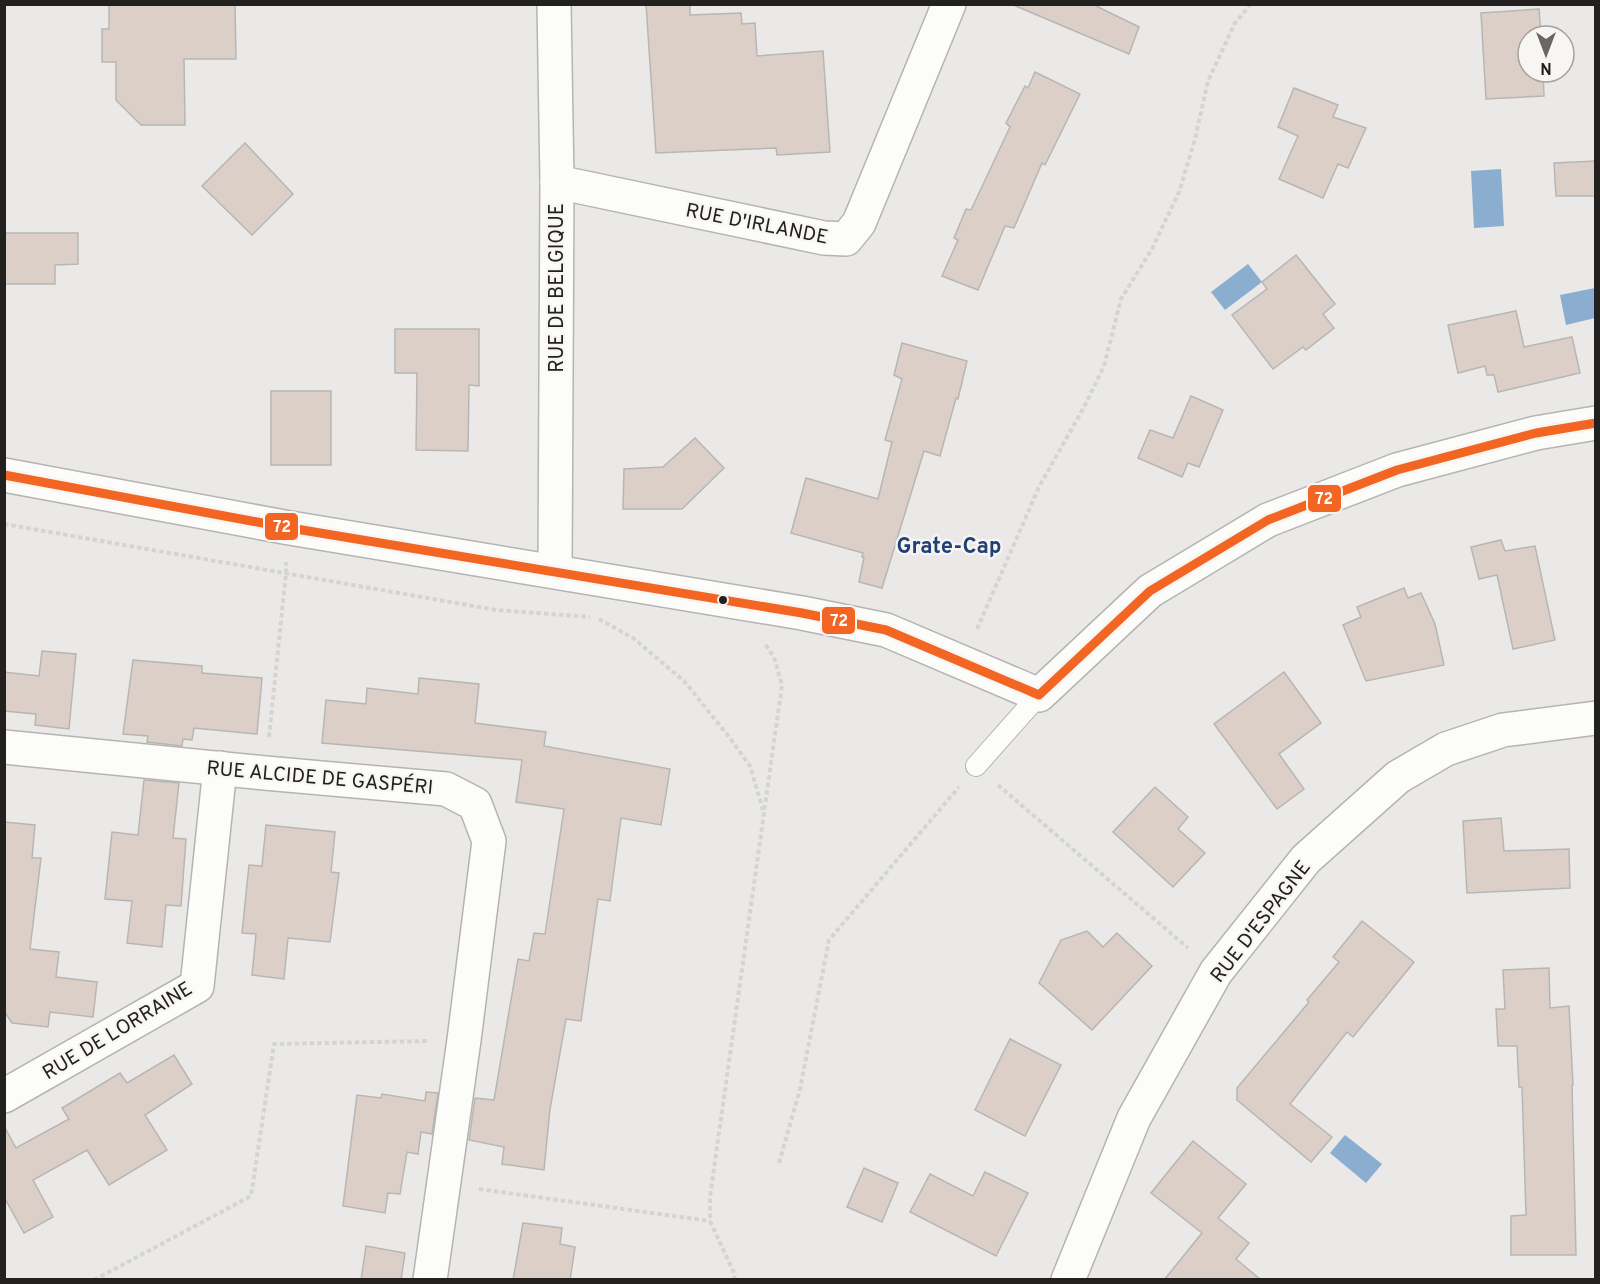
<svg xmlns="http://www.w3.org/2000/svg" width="1600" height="1284" font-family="Overpass,sans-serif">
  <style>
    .water { fill: #8badcf }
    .building { fill: #dccfc7; stroke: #b7b6b5; stroke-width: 1.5 }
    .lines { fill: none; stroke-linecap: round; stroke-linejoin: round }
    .service-casing { stroke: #b5b4b2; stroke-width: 22 }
    .minor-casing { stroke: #b5b4b2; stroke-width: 36 }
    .path { stroke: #d4d4d3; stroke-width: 4; stroke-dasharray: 4.5 3; stroke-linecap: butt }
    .service { stroke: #fcfcfb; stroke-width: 20 }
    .minor { stroke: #fcfcfb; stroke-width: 33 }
    .bus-1-casing { stroke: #f8f6f3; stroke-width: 14 }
    .bus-1 { stroke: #f26522; stroke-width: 9 }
    .bus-dot { fill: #222120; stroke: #f8f6f3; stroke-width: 2 }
    .labels { text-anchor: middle; stroke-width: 4.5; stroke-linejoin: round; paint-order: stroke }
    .street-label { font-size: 20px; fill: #222120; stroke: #f8f6f3 }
    .quarter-label { font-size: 22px; font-weight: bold; fill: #224077; stroke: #f8f6f3 }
    .line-badge { stroke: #f8f6f3; stroke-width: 2 }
    .badge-label { font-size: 16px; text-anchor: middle; font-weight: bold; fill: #fff }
  </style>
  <rect width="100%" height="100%" fill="#eae9e7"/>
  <g class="water">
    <polygon points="1501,169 1504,226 1474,228 1471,171"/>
    <polygon points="1248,264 1262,282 1225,310 1211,292"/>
    <polygon points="1595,288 1595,318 1566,325 1560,295"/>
    <polygon points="1345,1135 1382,1164 1366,1183 1330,1153"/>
  </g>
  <g class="building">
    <polygon points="109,4 235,4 236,59 184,59 185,125 141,125 116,100 116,62 102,62 102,29 109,29"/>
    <polygon points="646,4 690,4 690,15 741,13 742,24 755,23 757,56 823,51 830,152 777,155 776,148 656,153"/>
    <polygon points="1011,4 1092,4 1139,27 1129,54"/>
    <polygon points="1539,9 1541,36 1528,36 1528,72 1543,72 1544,96 1486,99 1481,13"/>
    <polygon points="1035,72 1080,94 1045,165 1042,163 1014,228 1005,226 978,290 942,276 958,240 954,238 966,209 971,210 1010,127 1006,123 1025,86 1028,88"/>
    <polygon points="1294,88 1338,105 1333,117 1366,128 1348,168 1338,164 1323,198 1279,179 1298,136 1278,127"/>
    <polygon points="245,143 293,194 252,235 202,186"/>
    <polygon points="1596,161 1596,196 1556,196 1554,163"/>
    <polygon points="4,233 78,233 78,264 55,265 55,284 4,284"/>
    <polygon points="1296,255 1335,304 1323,314 1334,328 1306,350 1303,347 1273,369 1232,315 1267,289 1262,282"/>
    <polygon points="1516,311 1524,347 1572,337 1580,373 1498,392 1494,375 1487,375 1485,366 1458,373 1448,325"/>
    <polygon points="395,329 479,329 479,386 469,385 468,451 416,450 417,373 395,373"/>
    <polygon points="902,343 967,361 958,399 956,398 940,456 924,451 882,588 859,582 864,557 862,557 863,553 791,533 806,478 878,499 892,442 885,440 902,379 894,375"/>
    <rect x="271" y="391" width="60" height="74"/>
    <polygon points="1191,396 1223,410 1199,467 1188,463 1182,477 1138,458 1150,430 1173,438"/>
    <polygon points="695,438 724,468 682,509 623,509 624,469 663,467"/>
    <polygon points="1501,540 1505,551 1535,546 1555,640 1513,649 1497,575 1479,579 1471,547"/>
    <polygon points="1404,588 1408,598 1421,593 1435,624 1444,665 1366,681 1343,625 1361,617 1357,607"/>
    <polygon points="42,651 76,654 69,729 35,725 36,714 4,711 4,672 39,676"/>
    <polygon points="133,660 202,666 202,673 262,678 257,734 194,728 192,740 183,739 182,746 147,742 148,736 123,734"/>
    <polygon points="1284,672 1321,723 1279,754 1304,789 1277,809 1214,724"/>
    <polygon points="419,678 479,684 475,723 546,732 544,746 670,769 661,825 621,818 610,901 598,899 581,1021 566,1019 550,1109 544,1170 502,1164 504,1147 469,1140 475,1098 494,1100 518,959 529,961 534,933 545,934 564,809 516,802 522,760 322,743 326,700 366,704 367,688 418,694"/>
    <polygon points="144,780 179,783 173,838 186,839 181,906 166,905 162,947 127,943 132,901 105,899 112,832 138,835"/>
    <polygon points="1155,787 1188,817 1178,829 1205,853 1173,887 1113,832"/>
    <polygon points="1501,818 1504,851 1569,849 1570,888 1467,893 1463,821"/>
    <polygon points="4,822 35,825 32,858 41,858 30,949 59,952 56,977 97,982 93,1017 50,1012 48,1027 12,1023 4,1011"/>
    <polygon points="266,825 335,832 331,872 339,873 330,942 288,938 284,979 252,975 256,934 242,933 249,865 262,866"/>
    <polygon points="1362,921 1414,962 1353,1037 1347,1032 1290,1104 1332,1137 1311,1162 1237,1100 1237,1088 1309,1002 1307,1000 1339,962 1333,957"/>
    <polygon points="1087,931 1103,947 1117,933 1152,966 1092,1030 1039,983 1061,940"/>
    <polygon points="1549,968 1550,1008 1569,1006 1573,1085 1572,1085 1576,1255 1511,1255 1511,1216 1526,1215 1522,1087 1519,1087 1517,1046 1498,1046 1496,1009 1505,1009 1503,970"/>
    <polygon points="1010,1039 1061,1065 1025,1136 975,1110"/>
    <polygon points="174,1055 192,1084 145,1115 167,1150 109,1185 87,1150 33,1180 53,1217 24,1233 4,1197 4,1126 16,1148 69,1119 62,1108 120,1073 127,1083"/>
    <polygon points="426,1092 438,1093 432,1134 421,1132 418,1154 407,1152 400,1194 388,1193 385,1213 343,1206 357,1095 381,1098 382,1094 425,1101"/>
    <polygon points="1193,1141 1246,1184 1218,1218 1249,1243 1236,1259 1261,1280 1164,1280 1202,1233 1151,1193"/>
    <polygon points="864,1168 898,1183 882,1222 847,1207"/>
    <polygon points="985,1172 1028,1193 996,1256 910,1212 930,1174 973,1196"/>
    <polygon points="523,1223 562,1228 560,1244 575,1247 570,1280 513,1280"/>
    <polygon points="366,1246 405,1253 401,1280 361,1280"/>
  </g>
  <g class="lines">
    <g class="service-casing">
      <polyline id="service" points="976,766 1039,695"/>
    </g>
    <g class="minor-casing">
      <g id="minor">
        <polyline points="554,4 557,182 555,571"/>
        <polyline points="557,182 824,238 846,239 859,223 949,4"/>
        <polyline points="4,475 284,527 802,613 886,630 1039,695 1150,591 1268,520 1397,470 1536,433 1596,423"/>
        <polyline points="4,747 265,773 446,789 475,804 489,841 464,1040 430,1280"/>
        <polyline points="4,1096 197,986 220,768"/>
        <polyline points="1068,1280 1134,1118 1216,972 1306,859 1398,777 1446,749 1503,730 1596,718"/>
      </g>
    </g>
    <g class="path">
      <polyline points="4,524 496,610 590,617"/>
      <polyline points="599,619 633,638 684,681 730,738 750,766 763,810"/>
      <polyline points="977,629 1039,487 1084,407 1104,366 1121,299 1152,249 1179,192 1195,139 1208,81 1235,23 1251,4"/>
      <polyline points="269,737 286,573 286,562"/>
      <polyline points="998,785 1188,948"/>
      <polyline points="779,1163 800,1089 829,940 959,787"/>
      <polyline points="479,1189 710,1221"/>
      <polyline points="94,1280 251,1196 274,1044 427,1041"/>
      <polyline points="734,1280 735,1275 710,1221 710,1197 782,685 774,657 765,644"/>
    </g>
    <use href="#service" class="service"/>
    <use href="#minor" class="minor"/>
    <g class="bus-1-casing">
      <polyline id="bus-1" points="4,475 284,527 802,613 886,630 1039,695 1150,591 1268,520 1397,470 1536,433 1596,423"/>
    </g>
    <use href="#bus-1" class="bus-1"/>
  </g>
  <circle class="bus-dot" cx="723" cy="600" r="5"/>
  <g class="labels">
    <g class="street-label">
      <text transform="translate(757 223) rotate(11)" y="7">RUE D'IRLANDE</text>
      <text transform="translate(556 288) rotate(-90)" y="7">RUE DE BELGIQUE</text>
      <text transform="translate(320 777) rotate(5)" y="7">RUE ALCIDE DE GASPÉRI</text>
      <text transform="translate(1260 921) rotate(-52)" y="7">RUE D'ESPAGNE</text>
      <text transform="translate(117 1030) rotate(-31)" y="7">RUE DE LORRAINE</text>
    </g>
    <g class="quarter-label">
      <text x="949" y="553">Grate-Cap</text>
    </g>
  </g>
  <g class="line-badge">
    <rect x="1307" y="484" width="35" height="29" rx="6" fill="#f26522"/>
    <rect x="264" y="512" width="35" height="29" rx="6" fill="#f26522"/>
    <rect x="821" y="606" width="35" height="29" rx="6" fill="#f26522"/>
  </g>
  <g class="badge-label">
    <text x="1324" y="504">72</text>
    <text x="282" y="532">72</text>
    <text x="839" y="626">72</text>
  </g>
  <rect width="1600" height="1284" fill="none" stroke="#222120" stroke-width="12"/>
  <g transform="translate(1546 54) rotate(180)"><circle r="28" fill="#f8f6f3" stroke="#a2a19f" stroke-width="1.5"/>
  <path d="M0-4.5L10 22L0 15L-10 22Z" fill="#686766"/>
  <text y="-9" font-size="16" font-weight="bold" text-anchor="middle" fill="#222120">N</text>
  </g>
</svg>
